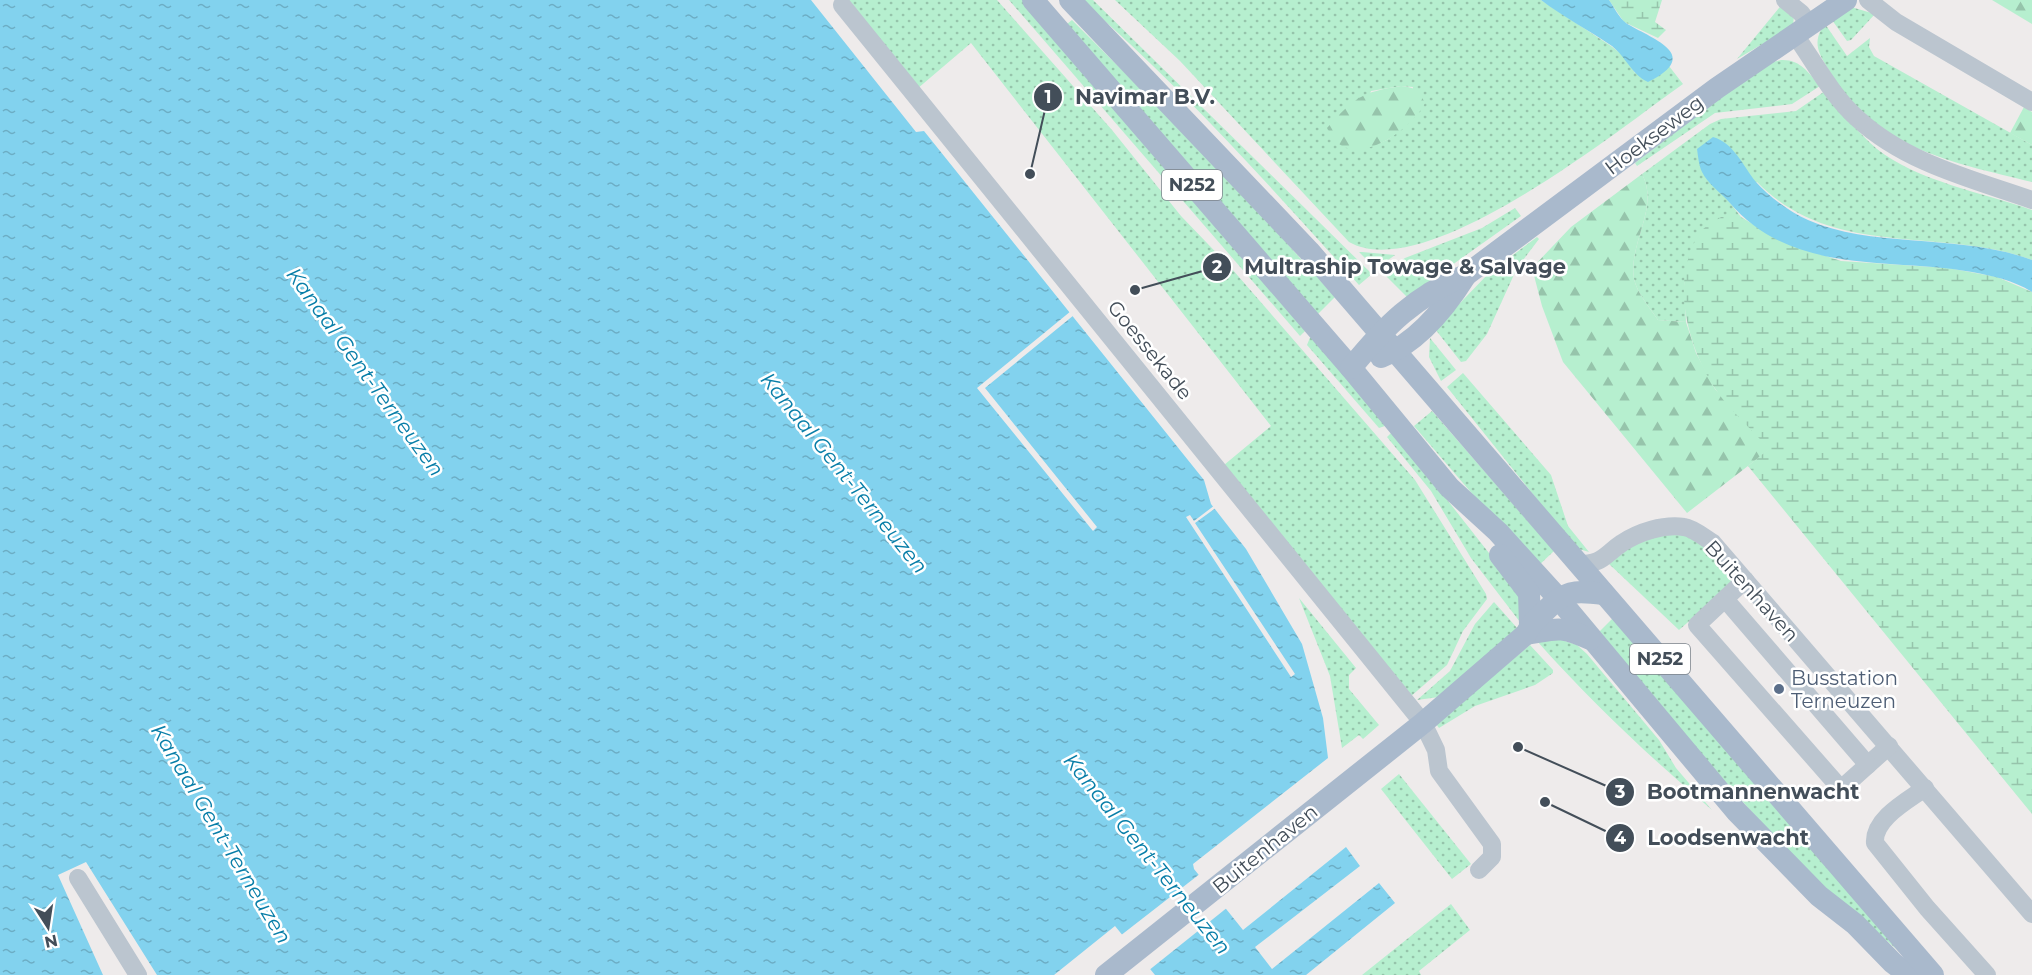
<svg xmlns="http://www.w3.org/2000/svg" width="2032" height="975" font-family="Montserrat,sans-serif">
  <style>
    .grass { fill: url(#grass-dots); fill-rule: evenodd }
    .forest { fill: url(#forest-firs) }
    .wetland { fill: url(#wetland-marsh) }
    .water { fill: url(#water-ripples) }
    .pier { fill: #eeebeb }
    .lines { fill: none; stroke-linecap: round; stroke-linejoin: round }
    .minor { stroke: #bbc5cf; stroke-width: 18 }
    .major { stroke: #a9b9cc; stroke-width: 22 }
    .service-dot { fill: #5c6f8a; stroke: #fff; stroke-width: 2 }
    .labels { text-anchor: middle; stroke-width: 5; stroke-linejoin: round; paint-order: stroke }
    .shield { fill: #fff; stroke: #7b838b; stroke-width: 1.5 }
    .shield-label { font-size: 18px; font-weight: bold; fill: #434e59 }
    .street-label { font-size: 20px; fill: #434e59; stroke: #fff }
    .service-label { font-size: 20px; fill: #4e5e75; stroke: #fff; text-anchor: start }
    .water-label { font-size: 21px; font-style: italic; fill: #087ea8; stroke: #fff }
    .leader { fill: none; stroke: #434e59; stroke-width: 2 }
    .callout-dot { fill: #434e59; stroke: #fff; stroke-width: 2 }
    .mark-label { font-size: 18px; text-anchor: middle; font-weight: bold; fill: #fff }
    .callout-label { font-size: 21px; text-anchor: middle; font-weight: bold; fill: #434e59; stroke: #fff; stroke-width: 5; stroke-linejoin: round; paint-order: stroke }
  </style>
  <defs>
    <pattern id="grass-dots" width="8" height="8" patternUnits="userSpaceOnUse" patternTransform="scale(1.5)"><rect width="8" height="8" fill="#b6efcf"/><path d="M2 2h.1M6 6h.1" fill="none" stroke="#96c4ab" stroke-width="1.8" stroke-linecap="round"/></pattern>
    <pattern id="forest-firs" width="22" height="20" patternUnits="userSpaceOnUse" patternTransform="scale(1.5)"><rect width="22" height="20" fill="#b6efcf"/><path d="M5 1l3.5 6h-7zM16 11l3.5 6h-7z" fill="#96c4ab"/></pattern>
    <pattern id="wetland-marsh" width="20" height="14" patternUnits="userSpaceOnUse" patternTransform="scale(1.5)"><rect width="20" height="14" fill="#b6efcf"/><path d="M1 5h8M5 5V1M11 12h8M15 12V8" fill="none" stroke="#96c4ab"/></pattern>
    <pattern id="water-ripples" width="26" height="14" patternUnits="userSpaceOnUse" patternTransform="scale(1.5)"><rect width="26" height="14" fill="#82d2ee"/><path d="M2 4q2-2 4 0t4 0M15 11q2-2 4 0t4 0" fill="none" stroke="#6cadc4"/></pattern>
  </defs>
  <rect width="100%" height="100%" fill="#eeebeb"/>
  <g class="grass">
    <polygon points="846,0 997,0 1112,130 1181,216 1232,269 1415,480 1486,594 1487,599 1463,631 1447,665 1410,697 1224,465 1271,426 971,43 917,89"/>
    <polygon points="1009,0 1022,0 1307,329 1300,336"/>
    <path d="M1081,0h12l279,274 -13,11c-89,-99 -177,-198 -278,-285z"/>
    <path d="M1115,0h426l70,46 14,11 10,16 28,-1 6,-6 14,18c-64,45 -257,202 -334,158l-169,-181zM1401,86l12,1c-12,43 -11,55 -60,62l18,-58z"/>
    <polygon points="1784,2 1794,15 1793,26 1737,59"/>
    <polygon points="1851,7 1875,14 1851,40 1847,41 1832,20"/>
    <polygon points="1072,20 1214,162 1335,297 1318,314 1067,24"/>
    <path d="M1825,24l22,32 23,-18 -1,9 5,9 158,89v37c-81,-20 -156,-33 -202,-110 -11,-18 -19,-30 -5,-48z"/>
    <path d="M1781,60c19,-1 27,12 39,26l-28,18 -77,9 -78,53 -2,-3 85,-65 53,-36z"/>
    <path d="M1825,91c16,20 32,41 52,58 40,32 107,44 155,61v50c-93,-34 -199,0 -275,-78l-30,17 14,18h-20l-37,66 2,39 -28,-2c-8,-12 -21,-27 -24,-41 -6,-36 26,-71 8,-105l68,-50 11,-5 75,-8z"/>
    <polygon points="1515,208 1521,216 1407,297 1383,273 1405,258 1482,228"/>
    <polygon points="1537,237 1539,239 1517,268 1487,334 1466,361 1461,362 1435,329 1489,273"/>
    <polygon points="1359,252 1362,252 1395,255 1376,269"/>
    <polygon points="1311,335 1388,425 1379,428 1307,345"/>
    <polygon points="1430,338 1456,370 1441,381 1429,357"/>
    <polygon points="1463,373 1551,475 1568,526 1589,552 1579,549 1560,528 1447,387"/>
    <polygon points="1432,411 1554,551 1536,568 1414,426"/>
    <polygon points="1393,431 1522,595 1520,622 1471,558 1431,491 1387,437"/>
    <polygon points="1666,531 1699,536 1735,581 1679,630 1608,563 1635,542"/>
    <polygon points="1299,598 1356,668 1349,675 1349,689 1379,725 1363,739 1359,735 1342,748 1330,676"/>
    <polygon points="1494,602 1518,629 1439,697 1417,700 1450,671 1475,624"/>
    <polygon points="1613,618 1902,954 1795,861 1596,635"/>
    <path d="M1550,636l27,9 10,9 72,86 17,28 36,42c-61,-52 -121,-108 -175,-169z"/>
    <polygon points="1530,645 1553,670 1553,673 1535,685 1475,706 1439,728 1436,724"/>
    <polygon points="1399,774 1471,864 1452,879 1381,789"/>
    <polygon points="1451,904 1470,930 1419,971 1421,975 1362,975"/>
  </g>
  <g class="forest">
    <polygon points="1992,0 2032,0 2032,24"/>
    <path d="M1401,86c14,1 18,5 24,17 -11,23 -56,57 -83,43 -6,-3 -11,-12 -15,-18 27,-30 34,-36 74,-42z"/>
    <polygon points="2024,107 2032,112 2032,145 2010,133"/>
    <path d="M1642,174c18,34 -14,69 -8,105 3,14 16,29 24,41l28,2 10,31 19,36 55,60 -83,64 -124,-151 -21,-56 -10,-38 39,-41z"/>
  </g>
  <g class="wetland">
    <polygon points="1609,0 1662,0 1655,22 1666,30 1658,38 1624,22"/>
    <path d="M1721,217h20l40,24 60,20 107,7 49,9 35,15v522l-284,-348 21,-17c-17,-20 -41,-40 -55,-62 -27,-43 -44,-106 -15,-153 4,-7 15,-12 22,-17z"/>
  </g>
  <g class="water">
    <polygon points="0,0 811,0 916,132 924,131 1204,480 1211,504 1246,549 1302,644 1323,718 1328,758 1193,864 1194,869 1243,930 1346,847 1360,866 1255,947 1272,969 1379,883 1395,903 1306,975 1155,975 1115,926 1054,975 157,975 86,862 58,875 103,975 0,975"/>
    <path d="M1541,0h68c5,7 10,18 17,23 23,15 79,31 22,59 -16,-7 -22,-25 -36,-36 -23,-16 -49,-29 -71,-46z"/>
    <path d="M1713,137c21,6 30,29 43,45 12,14 34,30 52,38 66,29 151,13 224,40v32c-19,-12 -39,-16 -60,-20 -85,-15 -180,4 -243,-70 -8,-9 -22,-19 -27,-30 -3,-6 -4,-16 -5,-23z"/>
  </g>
  <g class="pier">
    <polygon points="1071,311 1074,315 985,388 1097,527 1093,531 977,388"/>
    <polygon points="1215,505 1217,507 1195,523 1295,674 1291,677 1186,517 1190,515 1194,521"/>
    <polygon points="1201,873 1228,907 1148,971 1120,936"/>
  </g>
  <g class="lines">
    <g class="minor">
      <polyline points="1785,0 1801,13 1810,25"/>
      <polyline points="1868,0 1896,22 2032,102"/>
      <polyline points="842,5 1423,723 1436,750 1439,771 1492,844 1492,857 1479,870"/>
      <path d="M1795,35c20,28 37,61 63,84 48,44 114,60 174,81"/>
      <path d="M1578,564c25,0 25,-8 44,-21 17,-11 41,-19 62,-16 9,1 21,11 29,16l319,371"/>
      <polyline points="1745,580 1697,625 1841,789 1889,746"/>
      <polyline points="1725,599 1868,765"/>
      <path d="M1925,788c-18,13 -52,31 -50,55l52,65 60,67"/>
      <polyline points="78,878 138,975"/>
    </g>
    <g class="major">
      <polyline points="1033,0 1351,368 1449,487 1498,532 1558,598 1736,811 1819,896 1855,924 1893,963 1909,975"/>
      <polyline points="1070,0 1309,251 1933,975"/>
      <path d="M1381,357c36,-14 65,-50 85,-82"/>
      <path d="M1351,368c34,-42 64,-72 115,-93l251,-187 129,-88"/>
      <polyline points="1500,555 1529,593 1530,625"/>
      <path d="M1526,634c32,-5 32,-9 64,5"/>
      <path d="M1106,975l317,-252 103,-89c4,-9 10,-15 18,-22 22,-22 29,-22 60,-18"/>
    </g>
  </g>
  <circle class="service-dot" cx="1779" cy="689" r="6"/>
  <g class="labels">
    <g class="shield">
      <rect x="1162" y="170" width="60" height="30" rx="4.5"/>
      <rect x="1630" y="644" width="60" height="30" rx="4.5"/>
    </g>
    <g class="shield-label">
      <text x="1192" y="191">N252</text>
      <text x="1660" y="665">N252</text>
    </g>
    <g class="street-label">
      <text transform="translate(1654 135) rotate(-37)" y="7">Hoekseweg</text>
      <text transform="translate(1150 350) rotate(51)" y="7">Goessekade</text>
      <text transform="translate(1752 591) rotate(48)" y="7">Buitenhaven</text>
      <text transform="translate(1265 849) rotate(-39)" y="7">Buitenhaven</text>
    </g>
    <g class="service-label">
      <text x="1791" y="685">Busstation<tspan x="1791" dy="23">Terneuzen</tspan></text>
    </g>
    <g class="water-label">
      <text transform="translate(365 372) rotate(54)" y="7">Kanaal Gent-Terneuzen</text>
      <text transform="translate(844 473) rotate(51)" y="7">Kanaal Gent-Terneuzen</text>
      <text transform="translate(221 834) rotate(59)" y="7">Kanaal Gent-Terneuzen</text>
      <text transform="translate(1147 854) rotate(51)" y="7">Kanaal Gent-Terneuzen</text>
    </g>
  </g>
  <path class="leader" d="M1030 174L1048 97M1135 290L1217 267M1518 747L1620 792M1545 802L1620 838"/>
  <g class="callout-dot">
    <circle cx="1030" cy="174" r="6"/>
    <circle cx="1135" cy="290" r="6"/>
    <circle cx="1518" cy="747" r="6"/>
    <circle cx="1545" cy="802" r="6"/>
    <circle cx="1048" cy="97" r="15"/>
    <circle cx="1217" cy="267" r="15"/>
    <circle cx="1620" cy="792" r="15"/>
    <circle cx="1620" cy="838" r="15"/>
  </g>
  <g class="mark-label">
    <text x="1048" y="103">1</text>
    <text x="1217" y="273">2</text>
    <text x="1620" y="798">3</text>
    <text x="1620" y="844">4</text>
  </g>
  <g class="callout-label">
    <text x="1145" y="104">Navimar B.V.</text>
    <text x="1405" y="274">Multraship Towage &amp; Salvage</text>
    <text x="1753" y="799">Bootmannenwacht</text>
    <text x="1728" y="845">Loodsenwacht</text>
  </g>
  <g transform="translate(48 927) rotate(168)" stroke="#ffffff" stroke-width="4.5" paint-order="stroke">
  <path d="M0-4.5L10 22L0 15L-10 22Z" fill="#434e59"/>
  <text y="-9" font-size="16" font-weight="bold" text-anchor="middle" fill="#434e59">N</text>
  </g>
</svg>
